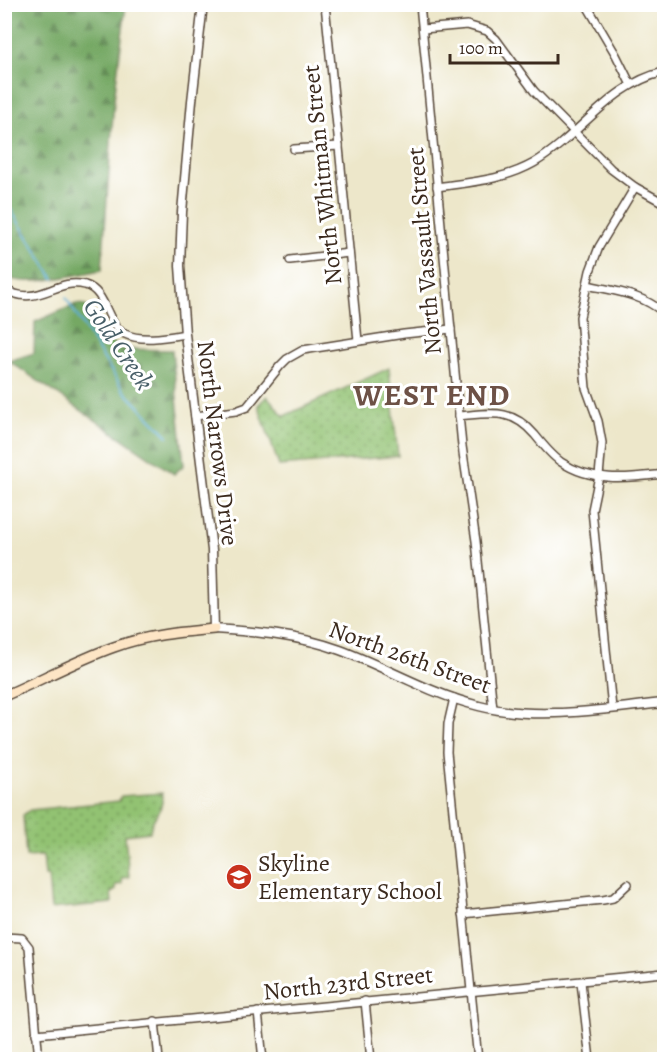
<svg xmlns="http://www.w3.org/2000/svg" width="669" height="1064" font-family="Alegreya,serif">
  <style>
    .grass { fill: url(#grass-dots); stroke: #667648; stroke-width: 1.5 }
    .forest { fill: url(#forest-firs); stroke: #586941; stroke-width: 1.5 }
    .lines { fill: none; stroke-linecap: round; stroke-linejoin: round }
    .stream { stroke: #5cafd7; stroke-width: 2 }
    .minor-casing { stroke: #564638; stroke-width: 10 }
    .tertiary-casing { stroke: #564638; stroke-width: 11 }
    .secondary-casing { stroke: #564638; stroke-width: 12 }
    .minor { stroke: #fff; stroke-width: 7 }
    .tertiary { stroke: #fff; stroke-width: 8 }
    .secondary { stroke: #fde5c5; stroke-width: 9 }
    .labels { text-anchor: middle; stroke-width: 6; stroke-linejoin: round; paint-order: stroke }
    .street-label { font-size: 24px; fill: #3b2a1e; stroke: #fff }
    .poi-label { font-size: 24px; fill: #3b2a1e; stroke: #fff; text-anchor: start }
    .water-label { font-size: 26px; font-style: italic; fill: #485f68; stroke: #fff }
    .district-label { font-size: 30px; font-weight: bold; letter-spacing: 1.5px; fill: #6d5146; stroke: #fff }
  </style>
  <defs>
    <pattern id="grass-dots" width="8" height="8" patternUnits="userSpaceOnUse" patternTransform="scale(1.5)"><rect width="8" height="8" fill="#92c272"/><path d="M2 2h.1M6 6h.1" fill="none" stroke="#789e5d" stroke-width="1.8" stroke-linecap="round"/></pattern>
    <pattern id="forest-firs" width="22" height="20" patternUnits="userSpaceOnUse" patternTransform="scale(1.5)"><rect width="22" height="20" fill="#75a864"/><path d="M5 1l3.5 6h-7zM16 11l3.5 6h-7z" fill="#618952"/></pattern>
  </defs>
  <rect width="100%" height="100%" fill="#fff"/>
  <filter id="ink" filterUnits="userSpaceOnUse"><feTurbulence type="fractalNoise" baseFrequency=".0167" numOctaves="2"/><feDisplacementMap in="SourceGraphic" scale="12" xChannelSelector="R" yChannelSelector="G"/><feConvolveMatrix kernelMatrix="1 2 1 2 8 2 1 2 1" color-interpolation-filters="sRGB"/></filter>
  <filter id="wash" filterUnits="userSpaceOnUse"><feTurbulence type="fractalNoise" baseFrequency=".008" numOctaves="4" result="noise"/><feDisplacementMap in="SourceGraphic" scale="24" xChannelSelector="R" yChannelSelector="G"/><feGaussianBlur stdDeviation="1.35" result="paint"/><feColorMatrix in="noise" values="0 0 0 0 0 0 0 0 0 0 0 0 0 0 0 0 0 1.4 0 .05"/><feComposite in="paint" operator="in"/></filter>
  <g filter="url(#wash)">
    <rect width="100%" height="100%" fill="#ede7ca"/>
    <g class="grass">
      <polygon points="389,368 398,456 279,466 258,405 267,396 284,416"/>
      <path d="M162,793c2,22 -10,19 -12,39l-25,3 4,42 -7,1v6l-6,1v5l-5,3 1,10 -61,6 -3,-33h-3l-2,-20 -17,1 -3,-42 7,-5 89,-9 2,-5z"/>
    </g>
    <g class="forest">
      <path d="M5,4l121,1 -12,95 -12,170c-23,4 -79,19 -97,6z"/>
      <polygon points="76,304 85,305 109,341 125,349 172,350 184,465 174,474 9,361 34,353 35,322"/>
    </g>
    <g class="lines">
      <g class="stream">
        <polyline points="4,199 54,279"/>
        <polyline points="66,298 124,391 168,436"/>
      </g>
    </g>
  </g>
  <g filter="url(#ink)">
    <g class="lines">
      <g class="minor-casing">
        <g id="minor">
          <polyline points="325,4 358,341"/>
          <polyline points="420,4 462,446 476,541 493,709"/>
          <polyline points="586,4 616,55 631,85"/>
          <polyline points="423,29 467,25 487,31 496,39 534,91 611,169 635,187 664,203"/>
          <polyline points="294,149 339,146"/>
          <path d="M437,187c34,-5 67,-7 97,-24 47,-28 76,-79 130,-91"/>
          <polyline points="290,260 349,253"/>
          <path d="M587,285c28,6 55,9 77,28"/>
          <path d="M4,289c35,20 51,-12 81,-4 23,7 20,39 40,49 17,8 42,3 60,0"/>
          <polyline points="195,416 236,411 247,407 280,366 287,359 303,350 404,334 451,329"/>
          <path d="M459,416c33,-3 53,-8 76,19 8,10 16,20 26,27 31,21 68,16 103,12"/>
          <polyline points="454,698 448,724 447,752 478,1060"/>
          <polyline points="612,708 592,510 599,476 602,443 598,421 586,388 580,317 590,271 599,247 635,187"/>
          <polyline points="463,914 603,900 613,898 628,884"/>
          <polyline points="4,937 22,938 29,947 39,1060"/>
          <polyline points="581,982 590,1060"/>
          <polyline points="365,1001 371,1060"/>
          <polyline points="258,1012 263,1060"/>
          <polyline points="155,1021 159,1060"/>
          <polyline points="36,1034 664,973"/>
        </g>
      </g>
      <g class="tertiary-casing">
        <path id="tertiary" d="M203,4l-11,97 -10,111 -2,54 5,68 27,216 2,79c43,3 85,6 126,21 46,17 90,44 139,56 59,15 125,3 185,-3"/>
      </g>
      <g class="secondary-casing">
        <path id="secondary" d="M4,696c37,-16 73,-36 110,-49 33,-12 66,-15 100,-18"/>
      </g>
      <use href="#minor" class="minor"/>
      <use href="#tertiary" class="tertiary"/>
      <use href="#secondary" class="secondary"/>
    </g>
  </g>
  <defs>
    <g id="school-disc" transform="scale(1.35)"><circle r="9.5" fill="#c8321e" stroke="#fff"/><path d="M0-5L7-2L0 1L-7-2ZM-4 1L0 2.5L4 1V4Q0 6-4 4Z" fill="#fff"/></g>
  </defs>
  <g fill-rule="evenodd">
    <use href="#school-disc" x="239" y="877"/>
  </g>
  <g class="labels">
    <g class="street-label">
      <text transform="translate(322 175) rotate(-96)" y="8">North Whitman Street</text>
      <text transform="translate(424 251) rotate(-95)" y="8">North Vassault Street</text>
      <text transform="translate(218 443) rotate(83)" y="8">North Narrows Drive</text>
      <text transform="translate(410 657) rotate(20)" y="8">North 26th Street</text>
      <text transform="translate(348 983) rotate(-6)" y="8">North 23rd Street</text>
    </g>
    <g class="poi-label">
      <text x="258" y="871">Skyline<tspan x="258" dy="28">Elementary School</tspan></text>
    </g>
    <g class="water-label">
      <text transform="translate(119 344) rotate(56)" y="9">Gold Creek</text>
    </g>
    <g class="district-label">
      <text x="432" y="405">WEST END</text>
    </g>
  </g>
  <rect width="669" height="1064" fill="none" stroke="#fff" stroke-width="24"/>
  <path d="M450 54v9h108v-9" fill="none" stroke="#3b2a1e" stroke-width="3"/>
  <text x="459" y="54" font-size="18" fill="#3b2a1e" stroke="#ffffff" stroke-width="4.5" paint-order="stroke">100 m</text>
</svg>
